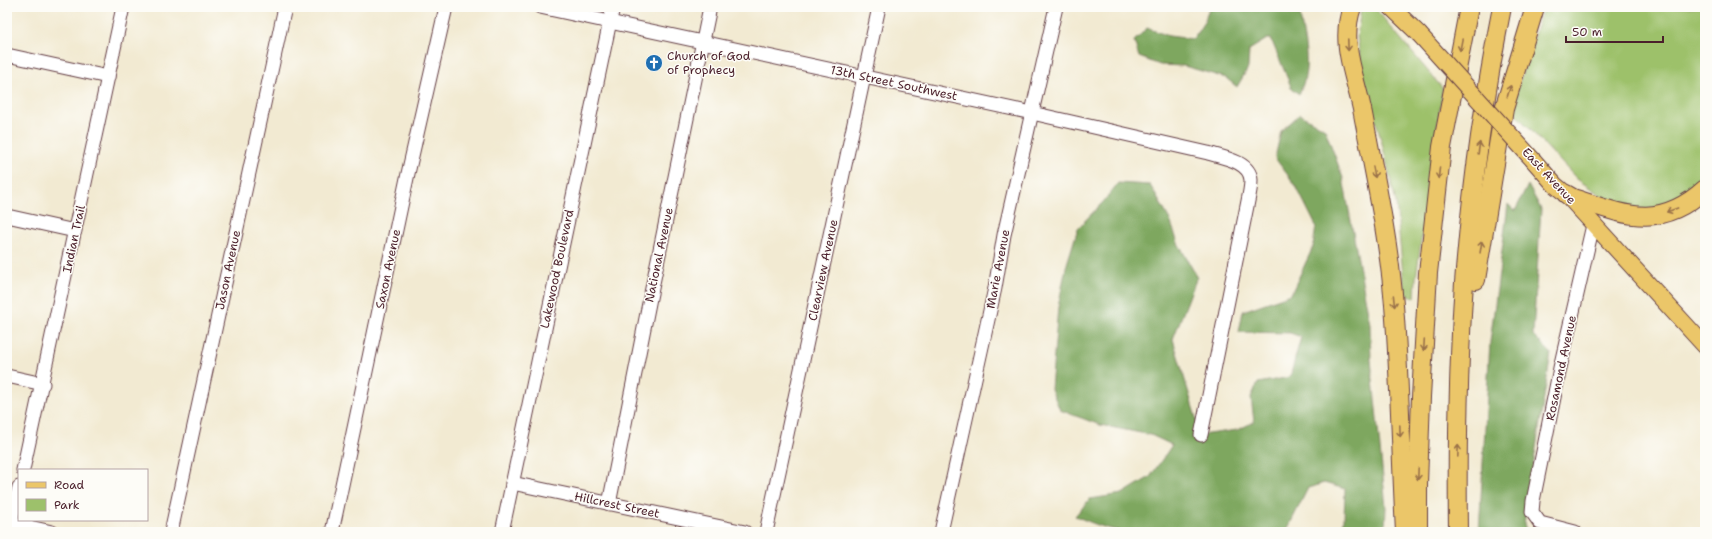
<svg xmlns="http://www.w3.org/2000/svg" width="1712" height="539" font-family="'Shantell Sans',sans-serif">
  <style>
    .green { fill: #9dc16b; stroke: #74704b }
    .forest { fill: #7ea75f; stroke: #646345 }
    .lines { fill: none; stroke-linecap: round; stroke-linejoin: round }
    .minor-casing { stroke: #633d44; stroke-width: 15 }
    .major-casing { stroke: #633d44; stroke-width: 18 }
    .highway-casing { stroke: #633d44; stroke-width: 20 }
    .minor { stroke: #fff; stroke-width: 13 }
    .major { stroke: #ebc669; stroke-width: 16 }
    .highway { stroke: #ebc669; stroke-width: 18 }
    .major-bridge-casing { stroke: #633d44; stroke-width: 18; stroke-linecap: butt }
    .major-bridge { stroke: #ebc669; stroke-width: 16 }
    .oneway { stroke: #9a724a }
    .labels { text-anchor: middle; stroke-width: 3; stroke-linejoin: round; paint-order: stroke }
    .poi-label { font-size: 12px; fill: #4a1f2b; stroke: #fdfcf7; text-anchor: start }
    .street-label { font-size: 12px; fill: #4a1f2b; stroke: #fdfcf7 }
  </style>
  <rect width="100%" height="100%" fill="#fdfcf7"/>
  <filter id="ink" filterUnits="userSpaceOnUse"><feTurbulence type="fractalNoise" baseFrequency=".025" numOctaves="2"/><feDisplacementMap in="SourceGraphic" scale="8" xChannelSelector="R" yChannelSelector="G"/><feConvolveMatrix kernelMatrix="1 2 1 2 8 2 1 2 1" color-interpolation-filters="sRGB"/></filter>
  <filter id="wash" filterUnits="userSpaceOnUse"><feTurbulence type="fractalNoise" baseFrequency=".012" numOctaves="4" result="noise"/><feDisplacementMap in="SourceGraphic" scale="16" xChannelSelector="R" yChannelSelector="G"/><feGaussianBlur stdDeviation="0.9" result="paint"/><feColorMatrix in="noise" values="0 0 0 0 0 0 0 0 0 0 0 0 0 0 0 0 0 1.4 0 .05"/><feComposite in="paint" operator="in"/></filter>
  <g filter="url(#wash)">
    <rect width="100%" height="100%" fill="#f2ead2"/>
    <g class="green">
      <polygon points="1367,7 1374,7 1443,89 1433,153 1416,278 1415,298 1405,295 1396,203 1383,147 1363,75 1357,36 1361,9"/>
      <polygon points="1543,7 1705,7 1705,180 1671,204 1648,210 1612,203 1577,179 1511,109"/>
    </g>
    <g class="forest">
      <path d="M1210,7h89c3,31 15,57 0,87l-7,-5 -21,-50h-4l-18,11 -1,18 -11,19 -11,-9 -42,-12 -24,-1 -21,-8 -5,-16 13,-13 22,8 24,3 11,-17z"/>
      <path d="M1300,114l25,15 18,49 27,146 1,36 15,147 -1,25h-43l2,-12 1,-31 -21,-6 -16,5 -22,44h-94c-19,-10 -50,2 -70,-1 -17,-2 -32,-9 -47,-15l15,-17 32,-5 28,-17 22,-32 -21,-10 -51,-10 -40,-15 -9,-21 7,-82 8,-40 12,-39 26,-27 14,-18 32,2 20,35 8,23 19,34 -24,62 28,96 36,-5 17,-8 -3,-25 7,-14 32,-6 11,-40 -11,-4 -51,-1 4,-21 48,-17 22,-47 3,-21 -20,-40 -21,-28 6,-27z"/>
      <polygon points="1528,185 1541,209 1533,335 1551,353 1524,524 1527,532 1479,532 1490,342 1508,204 1515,211"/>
    </g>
  </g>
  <g filter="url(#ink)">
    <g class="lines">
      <g class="minor-casing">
        <g id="minor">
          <path d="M540,7l492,106 176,40c13,4 42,8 43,27 0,5 -1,11 -2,16l-48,239"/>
          <polyline points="7,55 108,77"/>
          <polyline points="7,216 75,231"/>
          <polyline points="7,376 43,384"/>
          <polyline points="23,470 123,7"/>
          <polyline points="512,483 745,532"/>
          <polyline points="609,504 650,298 710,7"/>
          <polyline points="7,522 52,532"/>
          <polyline points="9,532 19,487"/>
          <polyline points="171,532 285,7"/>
          <polyline points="332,532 407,178 446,7"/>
          <polyline points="502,532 613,7"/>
          <polyline points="766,532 879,7"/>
          <polyline points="941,532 995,288 1004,235 1056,7"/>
          <polyline points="1575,532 1540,523 1532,512 1533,501 1560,368 1593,225"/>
        </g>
      </g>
      <g class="major-casing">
        <g id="major">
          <polyline points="1391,7 1419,34"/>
          <polyline points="1534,161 1555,185 1566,194 1705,346"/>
        </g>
      </g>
      <g class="highway-casing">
        <g id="highway">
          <path d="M1352,7c-13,37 4,70 11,107 12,63 26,127 31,191 6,75 7,151 11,227"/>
          <path d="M1566,194l7,4c52,17 86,33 132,-9"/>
          <polyline points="1476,280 1504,109 1535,7"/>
          <polyline points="1418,532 1418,484 1421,397 1428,273 1442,147 1469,7"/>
          <path d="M1458,532c-1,-83 0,-166 6,-249 7,-92 20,-185 38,-276"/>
        </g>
      </g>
      <use href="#minor" class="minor"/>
      <use href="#major" class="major"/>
      <use href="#highway" class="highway"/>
      <g class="major-bridge-casing">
        <polyline id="major-bridge" points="1419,34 1534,161"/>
      </g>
      <use href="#major-bridge" class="major-bridge"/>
    </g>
    <defs><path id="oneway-shaft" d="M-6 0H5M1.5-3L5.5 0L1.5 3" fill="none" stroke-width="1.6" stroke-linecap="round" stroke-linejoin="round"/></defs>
    <g class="oneway">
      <use href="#oneway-shaft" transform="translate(1348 45) rotate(88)"/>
      <use href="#oneway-shaft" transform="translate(1461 45) rotate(101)"/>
      <use href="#oneway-shaft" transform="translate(1509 91) rotate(-73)"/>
      <use href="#oneway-shaft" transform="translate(1479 148) rotate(-82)"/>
      <use href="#oneway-shaft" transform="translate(1374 172) rotate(79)"/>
      <use href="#oneway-shaft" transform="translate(1439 173) rotate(96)"/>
      <use href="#oneway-shaft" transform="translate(1672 210) rotate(160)"/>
      <use href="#oneway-shaft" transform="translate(1481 247) rotate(-81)"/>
      <use href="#oneway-shaft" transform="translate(1394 301) rotate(84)"/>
      <use href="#oneway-shaft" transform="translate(1424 345) rotate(93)"/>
      <use href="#oneway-shaft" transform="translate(1400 431) rotate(88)"/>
      <use href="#oneway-shaft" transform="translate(1458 451) rotate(-88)"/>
      <use href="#oneway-shaft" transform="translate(1418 474) rotate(92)"/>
    </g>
  </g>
  <defs>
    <g id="church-disc" transform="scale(0.9)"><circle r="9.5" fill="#1f6fb2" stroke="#fdfcf7"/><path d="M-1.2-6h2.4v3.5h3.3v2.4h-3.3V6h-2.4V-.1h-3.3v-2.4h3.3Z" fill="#fff"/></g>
  </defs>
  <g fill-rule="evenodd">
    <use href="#church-disc" x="654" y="63"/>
  </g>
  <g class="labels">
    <g class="poi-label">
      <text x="667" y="60">Church of God<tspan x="667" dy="14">of Prophecy</tspan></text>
    </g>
    <g class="street-label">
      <text transform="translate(894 83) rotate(12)" y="4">13th Street Southwest</text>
      <text transform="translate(1549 176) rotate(47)" y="4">East Avenue</text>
      <text transform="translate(74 239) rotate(-78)" y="4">Indian Trail</text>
      <text transform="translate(659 255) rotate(-78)" y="4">National Avenue</text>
      <text transform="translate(388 269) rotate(-78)" y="4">Saxon Avenue</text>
      <text transform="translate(557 269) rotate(-78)" y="4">Lakewood Boulevard</text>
      <text transform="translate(998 269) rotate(-79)" y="4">Marie Avenue</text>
      <text transform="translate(228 270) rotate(-78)" y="4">Jason Avenue</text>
      <text transform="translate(823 270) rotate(-78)" y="4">Clearview Avenue</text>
      <text transform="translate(1561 368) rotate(-78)" y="4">Rosamond Avenue</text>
      <text transform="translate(617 505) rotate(12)" y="4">Hillcrest Street</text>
    </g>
  </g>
  <rect width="1712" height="539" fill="none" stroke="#fdfcf7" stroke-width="24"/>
  <rect x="18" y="469" width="130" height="52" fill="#fdfcf7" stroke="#b5a4a5"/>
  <rect x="26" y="482" width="20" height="6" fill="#ebc669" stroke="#b5a4a5"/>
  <text x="54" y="489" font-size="12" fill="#4a1f2b">Road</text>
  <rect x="26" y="499" width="20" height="12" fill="#9dc16b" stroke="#b5a4a5"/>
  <text x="54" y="509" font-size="12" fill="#4a1f2b">Park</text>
  <path d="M1566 36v6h97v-6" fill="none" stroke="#4a1f2b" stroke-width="2"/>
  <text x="1572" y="36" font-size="12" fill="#4a1f2b" stroke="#fdfcf7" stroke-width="3" paint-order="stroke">50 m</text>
</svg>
